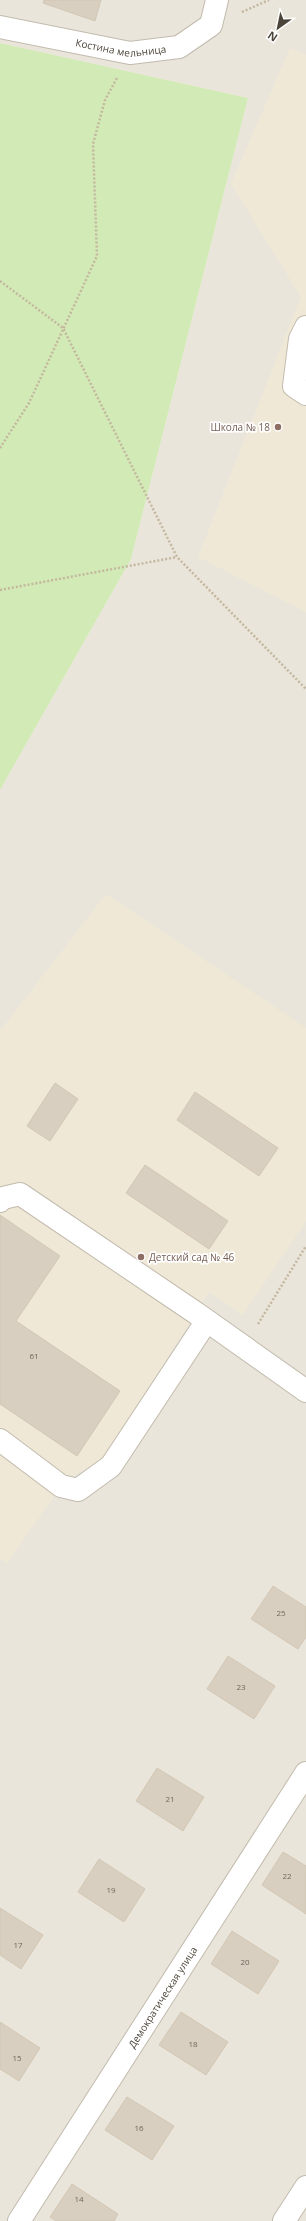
<svg xmlns="http://www.w3.org/2000/svg" width="306" height="2221" font-family="'Open Sans',sans-serif">
  <style>
    .residential { fill: #eae5da }
    .education { fill: #efe8d6 }
    .green { fill: #d2eab5 }
    .building { fill: #d8cfc1; stroke: #d3c7b4 }
    .lines { fill: none; stroke-linecap: round; stroke-linejoin: round }
    .minor-casing { stroke: #c2bbae; stroke-width: 24 }
    .path { stroke: #c4b79f; stroke-width: 2.5; stroke-dasharray: 2 2; stroke-linecap: butt }
    .minor { stroke: #fff; stroke-width: 22 }
    .education-dot { fill: #8d6e63; stroke: #fff; stroke-width: 1.5 }
    .labels { text-anchor: middle; stroke-width: 3.5; stroke-linejoin: round; paint-order: stroke }
    .number-label { font-size: 8px; fill: #6e675b }
    .street-label { font-size: 10px; fill: #4b4439; stroke: #fff }
    .education-label { font-size: 10px; fill: #785e54; stroke: #fff; text-anchor: end }
  </style>
  <rect width="100%" height="100%" fill="#f6f3ec"/>
  <polygon class="residential" points="0,0 306,0 306,2221 0,2221 0,790 131,559 248,98 0,43"/>
  <g class="education">
    <polygon points="290,48 306,55 306,612 198,557 301,297 231,184"/>
    <polygon points="106,894 306,1028 306,1221 243,1315 209,1292 102,1461 66,1479 7,1563 0,1559 0,1031"/>
  </g>
  <polygon class="green" points="0,43 248,98 131,559 0,790"/>
  <g class="building">
    <polygon points="44,0 101,0 95,21 43,3"/>
    <polygon points="55,1083 78,1099 50,1141 27,1126"/>
    <polygon points="195,1092 278,1148 259,1176 177,1120"/>
    <polygon points="145,1165 228,1221 209,1249 126,1193"/>
    <polygon points="0,1215 60,1256 16,1321 120,1391 77,1456 0,1404"/>
    <polygon points="273,1586 306,1607 306,1637 298,1649 251,1619"/>
    <polygon points="228,1656 275,1686 254,1719 207,1689"/>
    <polygon points="157,1768 204,1797 183,1831 136,1801"/>
    <polygon points="283,1852 306,1866 306,1914 262,1885"/>
    <polygon points="99,1859 145,1889 124,1922 78,1892"/>
    <polygon points="0,1908 43,1935 21,1969 0,1955"/>
    <polygon points="232,1931 279,1961 258,1994 211,1964"/>
    <polygon points="181,2012 228,2042 206,2075 159,2045"/>
    <polygon points="0,2022 40,2048 19,2081 0,2069"/>
    <polygon points="127,2097 174,2126 152,2160 105,2130"/>
    <polygon points="72,2184 118,2214 114,2221 56,2221 50,2217"/>
  </g>
  <g class="lines">
    <g class="minor-casing">
      <g id="minor">
        <path id="s1" d="M0,27l130,26 49,-6 32,-22 6,-25"/>
        <polyline points="306,327 300,339 294,386 306,394"/>
        <polyline points="0,1201 3,1198 20,1194 196,1313 306,1391"/>
        <polyline points="0,1440 61,1486 78,1490 111,1466 206,1322"/>
        <path id="s2" d="M19,2221l287,-448"/>
        <polyline points="284,2221 306,2187"/>
      </g>
    </g>
    <g class="path">
      <polyline points="242,12 269,0"/>
      <polyline points="0,281 63,328 177,557 306,689"/>
      <polyline points="0,448 29,403 97,256 93,144 105,100 117,78"/>
      <polyline points="0,590 177,557"/>
      <polyline points="258,1324 306,1246"/>
    </g>
    <use href="#minor" class="minor"/>
  </g>
  <g class="education-dot">
    <circle cx="278" cy="427" r="4"/>
    <circle cx="141" cy="1257" r="4"/>
  </g>
  <g class="labels">
    <g class="number-label">
      <text x="34" y="1359">61</text>
      <text x="281" y="1616">25</text>
      <text x="241" y="1690">23</text>
      <text x="170" y="1802">21</text>
      <text x="287" y="1879">22</text>
      <text x="111" y="1893">19</text>
      <text x="18" y="1948">17</text>
      <text x="245" y="1965">20</text>
      <text x="193" y="2047">18</text>
      <text x="17" y="2061">15</text>
      <text x="139" y="2131">16</text>
      <text x="79" y="2202">14</text>
    </g>
    <g class="street-label">
      <text dy="4" stroke="none"><textPath href="#s1" startOffset="123">Костина мельница</textPath></text>
      <text dy="4" stroke="none"><textPath href="#s2" startOffset="266">Демократическая улица</textPath></text>
    </g>
    <g class="education-label">
      <text x="270" y="431">Школа № 18</text>
      <text x="149" y="1261" text-anchor="start">Детский сад № 46</text>
    </g>
  </g>
  <g transform="translate(278 28) rotate(213)" stroke="#ffffff" stroke-width="3" paint-order="stroke">
  <path d="M0-3L7 15L0 10L-7 15Z" fill="#4b4439"/>
  <text y="-6" font-size="11" font-weight="bold" text-anchor="middle" fill="#4b4439">N</text>
  </g>
</svg>
